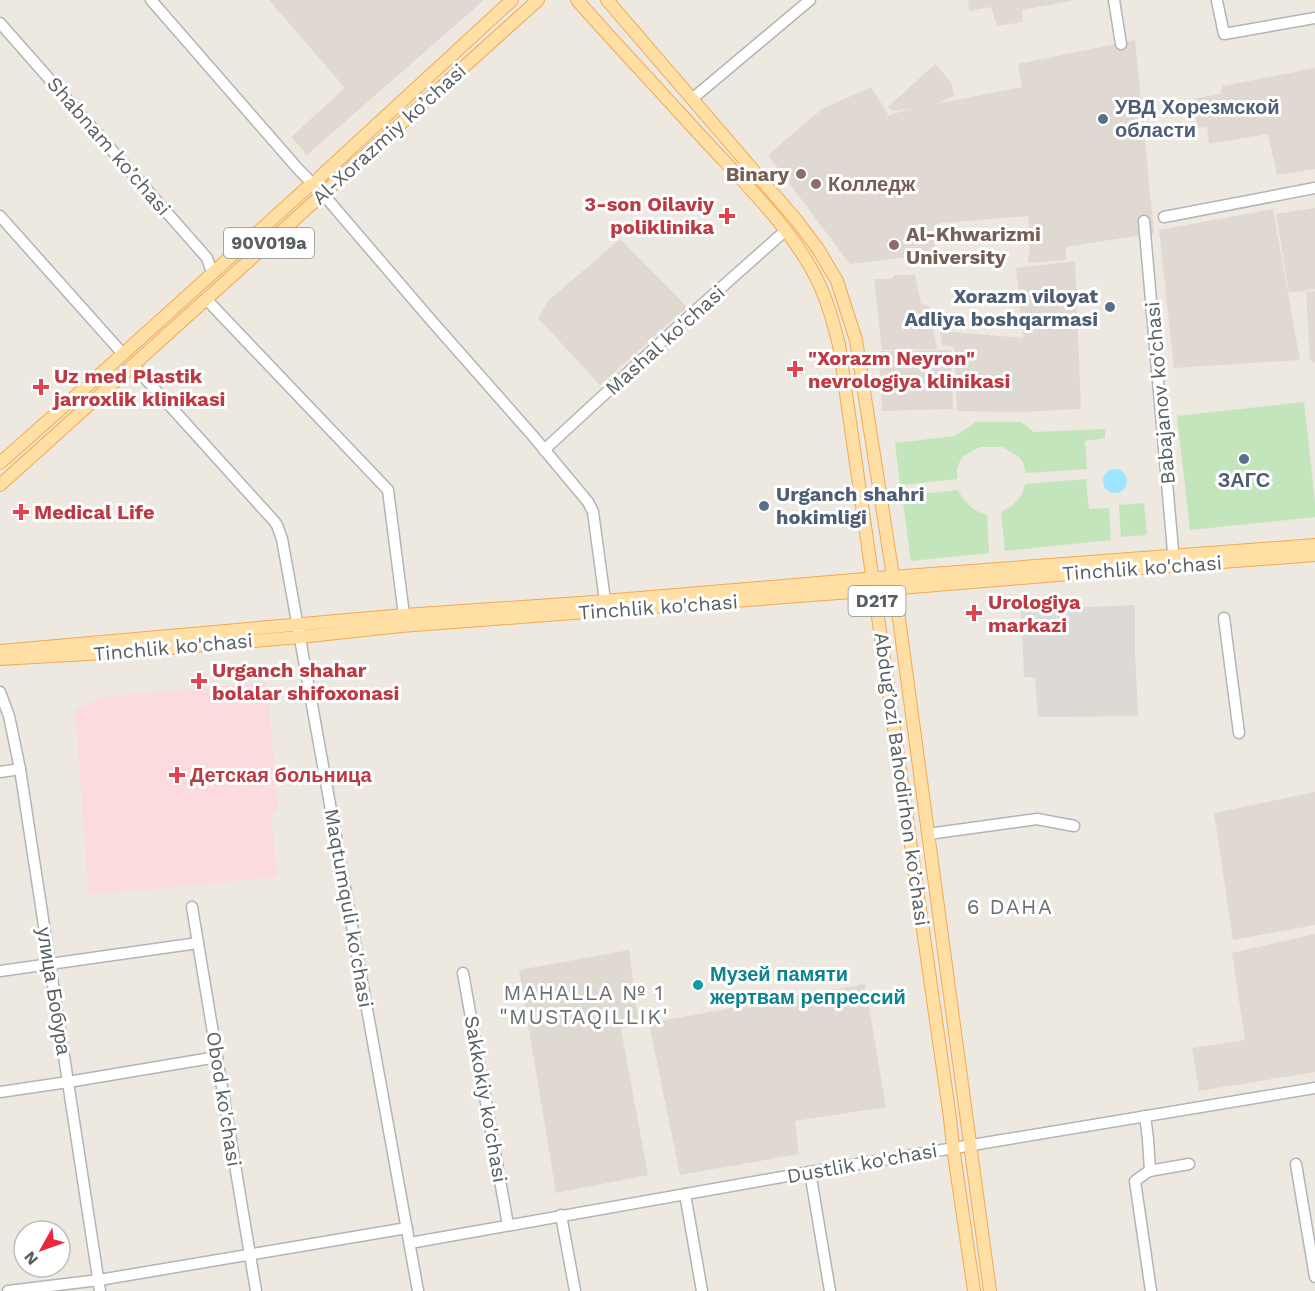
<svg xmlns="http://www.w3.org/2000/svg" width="1315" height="1291" font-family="'Work Sans',sans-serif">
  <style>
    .industrial { fill: #dddad5 }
    .education { fill: #dfd9d1 }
    .medical { fill: #fbdbde }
    .green { fill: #c3e5bc }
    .water { fill: #9ee6ff }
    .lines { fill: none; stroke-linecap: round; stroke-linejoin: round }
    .minor-casing { stroke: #b1b5b9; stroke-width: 13 }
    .major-casing { stroke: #f3a953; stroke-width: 14 }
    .minor { stroke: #fff; stroke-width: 10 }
    .major { stroke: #ffdfa3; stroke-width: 12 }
    .service-dot { fill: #5c6f8a; stroke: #fff; stroke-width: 2 }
    .education-dot { fill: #8d6e63; stroke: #fff; stroke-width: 2 }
    .health-dot { fill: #e0444e; stroke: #fff; stroke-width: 2 }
    .culture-dot { fill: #0f9aa8; stroke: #fff; stroke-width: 2 }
    .labels { text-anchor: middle; stroke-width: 6; stroke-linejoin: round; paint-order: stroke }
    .shield { fill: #fff; stroke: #8b8f91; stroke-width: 1.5 }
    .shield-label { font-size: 18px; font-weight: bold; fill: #595f62 }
    .service-label { font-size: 20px; font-weight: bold; fill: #4e5e75; stroke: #fff; text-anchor: start }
    .street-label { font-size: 20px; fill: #595f62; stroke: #fff }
    .education-label { font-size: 20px; font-weight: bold; fill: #785e54; stroke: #fff; text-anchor: start }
    .health-label { font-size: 20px; font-weight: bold; fill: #be3a42; stroke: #fff; text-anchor: start }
    .culture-label { font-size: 20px; font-weight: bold; fill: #0d838f; stroke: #fff; text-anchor: start }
    .neighbourhood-label { font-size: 21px; letter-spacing: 1.5px; fill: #6a7174; stroke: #fff }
  </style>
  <rect width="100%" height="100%" fill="#ede8e0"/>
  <polygon class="industrial" points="1135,605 1135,650 1138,716 1038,717 1035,678 1024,677 1021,610"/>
  <g class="education">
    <polygon points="269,0 484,0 307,155 291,137 345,88"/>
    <polygon points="968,0 1076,0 1022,10 1023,22 997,26 991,7 969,11"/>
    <polygon points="1135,40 1154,233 1066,247 1066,260 1028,263 1030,240 1028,216 941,223 934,225 935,254 850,264 768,155 822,109 871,87 888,114 886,116 914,108 893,111 888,107 935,64 951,82 954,96 936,104 1022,87 1018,64"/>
    <polygon points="1315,68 1315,169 1277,175 1268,134 1209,144 1207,127 1198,128 1193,99 1220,94 1223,86"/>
    <polygon points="1315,208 1315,289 1289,293 1276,214"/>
    <polygon points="1273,209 1300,360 1174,368 1159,230"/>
    <polygon points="620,239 687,307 600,385 538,318 549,300"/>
    <polygon points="1075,261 1081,409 1021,412 957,411 954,347 942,345 940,331 1023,338 1016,268"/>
    <polygon points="895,275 915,275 921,304 929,306 937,349 882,350 874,279 892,279"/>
    <polygon points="1315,291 1315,363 1310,360 1306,292"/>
    <polygon points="951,350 953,409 882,411 879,351"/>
    <polygon points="1315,792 1315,925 1233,940 1214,813"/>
    <polygon points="1315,934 1315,1072 1199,1091 1192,1048 1245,1040 1232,953"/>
    <polygon points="629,950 639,1025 621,1029 648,1175 556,1193 519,970"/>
    <polygon points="865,984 886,1107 795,1121 799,1154 680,1175 649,1023"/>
  </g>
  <polygon class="medical" points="267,682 278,812 271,813 277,877 89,895 75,710 102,697"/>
  <g class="green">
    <polygon points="1304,402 1315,501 1315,517 1190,530 1177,416"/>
    <polygon points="976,422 1021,422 1034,432 1105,429 1105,438 1085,441 1087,469 1026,473 1023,462 1018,456 1002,447 980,447 962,457 957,468 957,479 900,485 895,443 955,436"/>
    <path d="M1086,479l3,30 20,-1 2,32 -106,11 -4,-39c13,-6 21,-14 24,-28z"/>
    <path d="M958,490c7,13 15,21 29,25l2,38 -78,8 -9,-65z"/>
    <polygon points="1144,503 1147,535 1121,537 1119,505"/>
  </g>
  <circle class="water" cx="1115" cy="481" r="12"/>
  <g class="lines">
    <g class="minor-casing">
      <g id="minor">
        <polyline points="151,0 299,170 314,185"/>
        <polyline points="1114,0 1121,44"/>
        <polyline points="1217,1 1224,34 1315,18"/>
        <polyline points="0,23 207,258 212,272"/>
        <polyline points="692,99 810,0"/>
        <polyline points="323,194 430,319 533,436 588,502 593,512 606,608"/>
        <polyline points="0,216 123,354"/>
        <polyline points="1164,217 1315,188"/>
        <polyline points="1144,221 1174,562"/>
        <polyline points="206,299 388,490 404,615"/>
        <polyline points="133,365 274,521 277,525 282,539 418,1291"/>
        <polyline points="544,450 696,310 785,231"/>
        <polyline points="1224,618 1239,733"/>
        <polyline points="0,692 9,716 20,769 100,1291"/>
        <polyline points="0,772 20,769"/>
        <polyline points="928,834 1037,819 1074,826"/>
        <polyline points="192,907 256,1291"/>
        <polyline points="0,971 198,943"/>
        <polyline points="463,973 508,1225"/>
        <polyline points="0,1092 68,1082 217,1057"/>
        <polyline points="1145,1116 1148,1139 1150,1171"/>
        <polyline points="1296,1164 1315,1277"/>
        <polyline points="810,1172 830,1291"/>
        <polyline points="685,1194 702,1291"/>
        <polyline points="561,1215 575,1291"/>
        <polyline points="410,1243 810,1172 1315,1088"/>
        <polyline points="8,1291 99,1280 407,1228"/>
        <polyline points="1151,1291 1135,1181 1149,1171 1189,1164"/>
      </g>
    </g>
    <g class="major-casing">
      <g id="major">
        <path d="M577,0c40,45 82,90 123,135 42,46 96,96 121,153 8,18 13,37 18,57 38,257 73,515 111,773l3,29 21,144"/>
        <polyline points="607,0 797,221 818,249 837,281 856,340 895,589 990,1291"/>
        <polyline points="0,463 123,354 309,186 314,185 321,176 512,0"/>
        <polyline points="0,485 538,0"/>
        <polyline points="0,651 404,615 580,603 865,579 1315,545"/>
        <polyline points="0,659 122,652 300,637 401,626 852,592 867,592 876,590 1142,568 1315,555"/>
      </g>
    </g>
    <use href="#minor" class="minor"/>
    <use href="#major" class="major"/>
  </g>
  <g class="service-dot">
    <circle cx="1103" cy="119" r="6"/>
    <circle cx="1110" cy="307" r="6"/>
    <circle cx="1244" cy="459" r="6"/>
    <circle cx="764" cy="506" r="6"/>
  </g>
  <g class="education-dot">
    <circle cx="801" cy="174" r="6"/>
    <circle cx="816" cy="184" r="6"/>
    <circle cx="894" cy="245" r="6"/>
  </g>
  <g class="health-dot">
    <path d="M724 207h6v6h6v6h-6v6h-6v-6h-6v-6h6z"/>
    <path d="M792 360h6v6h6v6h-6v6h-6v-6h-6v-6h6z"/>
    <path d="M38 378h6v6h6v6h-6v6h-6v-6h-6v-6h6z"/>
    <path d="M18 503h6v6h6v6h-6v6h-6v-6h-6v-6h6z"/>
    <path d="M971 604h6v6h6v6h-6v6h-6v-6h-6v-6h6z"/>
    <path d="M196 672h6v6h6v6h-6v6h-6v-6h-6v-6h6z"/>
    <path d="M174 766h6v6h6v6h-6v6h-6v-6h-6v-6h6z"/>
  </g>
  <circle class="culture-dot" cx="698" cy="985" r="6"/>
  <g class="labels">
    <g class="shield">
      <rect x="224" y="228" width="90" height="30" rx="4.5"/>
      <rect x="848.5" y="586" width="57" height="30" rx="4.5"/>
    </g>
    <g class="shield-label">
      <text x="269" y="249">90V019a</text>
      <text x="877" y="607">D217</text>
    </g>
    <g class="service-label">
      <text x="1115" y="114">УВД Хорезмской<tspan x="1115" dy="23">области</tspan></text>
      <text x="1098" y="303" text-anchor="end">Xorazm viloyat<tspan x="1098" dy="23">Adliya boshqarmasi</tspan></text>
      <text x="1244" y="487" text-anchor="middle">ЗАГС</text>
      <text x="776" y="501">Urganch shahri<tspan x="776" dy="23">hokimligi</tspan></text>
    </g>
    <g class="street-label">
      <text transform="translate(389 134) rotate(-42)" y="7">Al-Xorazmiy ko’chasi</text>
      <text transform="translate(109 146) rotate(49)" y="7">Shabnam ko’chasi</text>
      <text transform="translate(665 340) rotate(-42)" y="7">Mashal ko'chasi</text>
      <text transform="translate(1160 393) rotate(-95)" y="7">Babajanov ko'chasi</text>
      <text transform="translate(1142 568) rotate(-4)" y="7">Tinchlik ko'chasi</text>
      <text transform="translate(658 607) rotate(-4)" y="7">Tinchlik ko'chasi</text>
      <text transform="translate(173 647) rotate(-5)" y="7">Tinchlik ko'chasi</text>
      <text transform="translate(902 779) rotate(82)" y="7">Abdug’ozi Bahodirhon ko’chasi</text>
      <text transform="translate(349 908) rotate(80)" y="7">Maqtumquli ko'chasi</text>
      <text transform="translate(54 991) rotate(81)" y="7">улица Бобура</text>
      <text transform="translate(224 1099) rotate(81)" y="7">Obod ko'chasi</text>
      <text transform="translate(486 1099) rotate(80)" y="7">Sakkokiy ko'chasi</text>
      <text transform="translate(862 1163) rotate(-10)" y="7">Dustlik ko'chasi</text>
    </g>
    <g class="education-label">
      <text x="789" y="181" text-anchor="end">Binary</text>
      <text x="828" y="191">Колледж</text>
      <text x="906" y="241">Al-Khwarizmi<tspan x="906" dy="23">University</tspan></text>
    </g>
    <g class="health-label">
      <text x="714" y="211" text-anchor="end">3-son Oilaviy<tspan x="714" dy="23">poliklinika</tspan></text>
      <text x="808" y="365">"Xorazm Neyron"<tspan x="808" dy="23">nevrologiya klinikasi</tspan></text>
      <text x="54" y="383">Uz med Plastik<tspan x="54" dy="23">jarroxlik klinikasi</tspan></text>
      <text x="34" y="519">Medical Life</text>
      <text x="988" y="609">Urologiya<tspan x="988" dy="23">markazi</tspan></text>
      <text x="212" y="677">Urganch shahar<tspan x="212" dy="23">bolalar shifoxonasi</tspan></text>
      <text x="190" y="782">Детская больница</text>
    </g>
    <g class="culture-label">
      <text x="710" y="981">Музей памяти<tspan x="710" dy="23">жертвам репрессий</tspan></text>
    </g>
    <g class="neighbourhood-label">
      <text x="1010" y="914">6 DAHA</text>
      <text x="584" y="1000">MAHALLA № 1<tspan x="584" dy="24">"MUSTAQILLIK'</tspan></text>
    </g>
  </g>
  <g transform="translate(42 1249) rotate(230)"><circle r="28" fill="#ffffff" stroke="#bdbfc0" stroke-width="1.5"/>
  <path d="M0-4.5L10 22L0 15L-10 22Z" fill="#ec273c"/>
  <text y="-9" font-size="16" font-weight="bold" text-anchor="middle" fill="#595f62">N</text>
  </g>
</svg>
